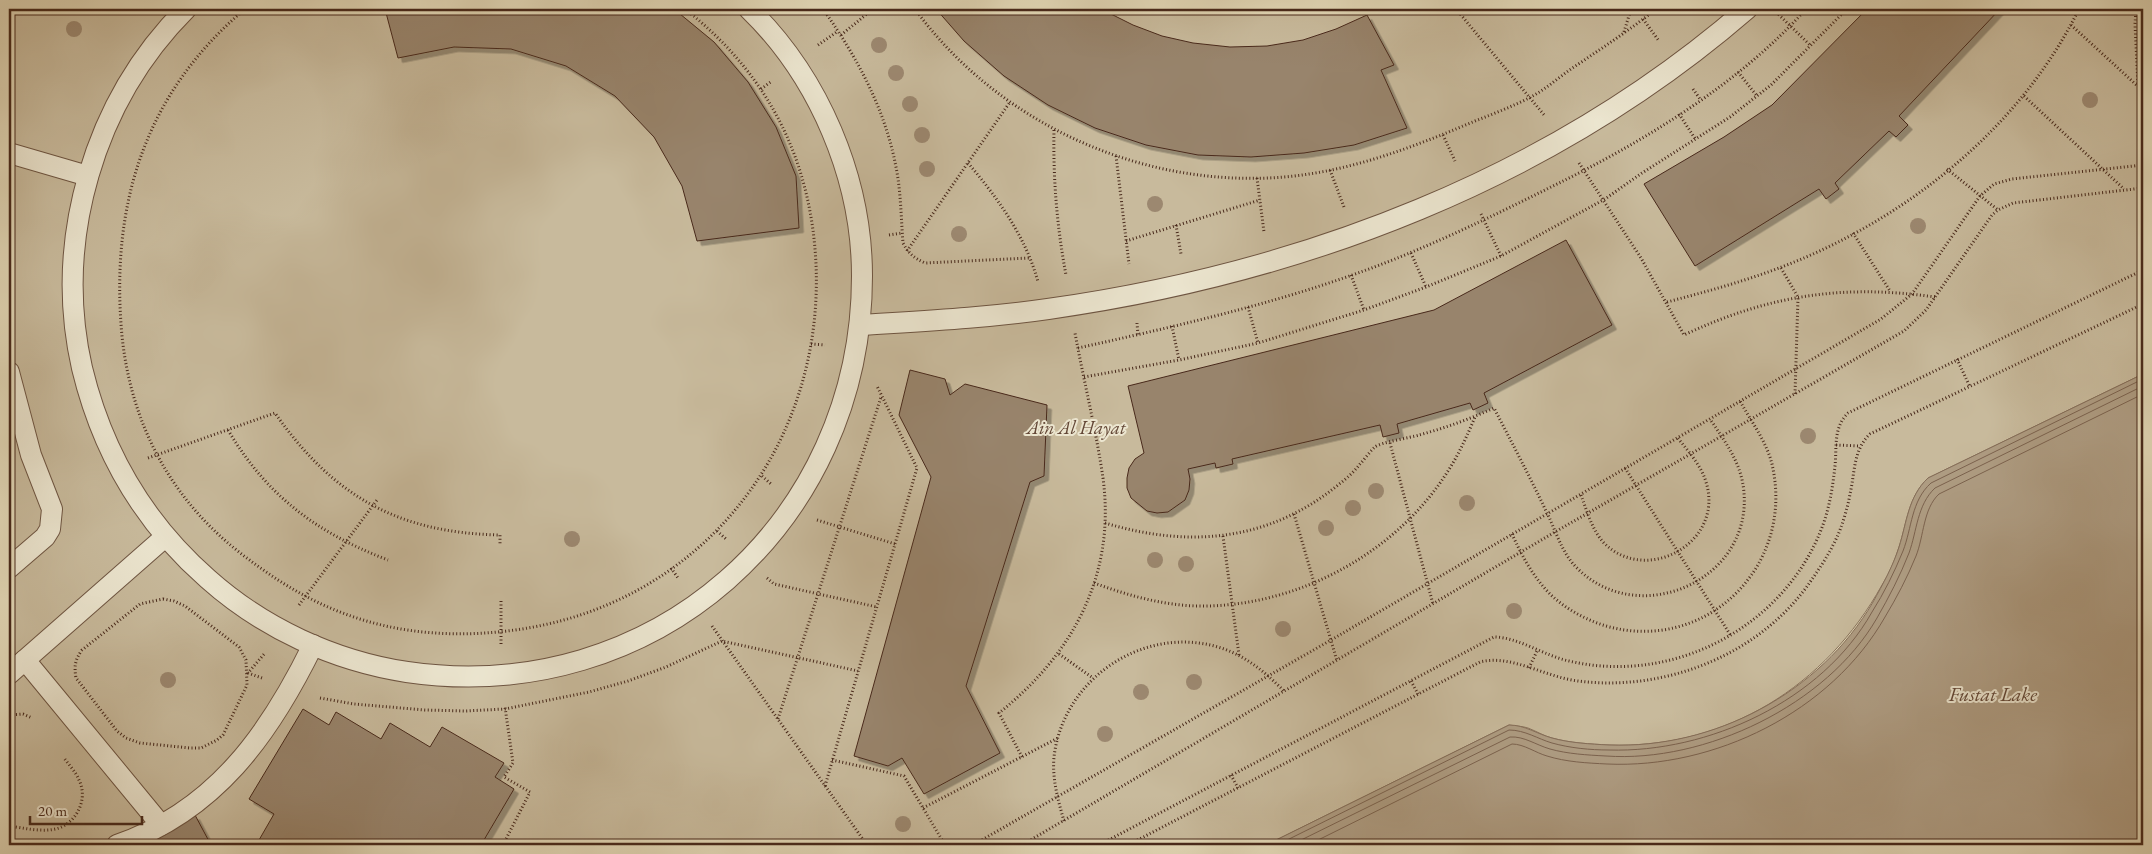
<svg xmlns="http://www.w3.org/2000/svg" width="2152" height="854" font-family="'EB Garamond',serif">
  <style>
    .green { fill: #c8ba9c; stroke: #88725c }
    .water { fill: #ae9c82; stroke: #856e59 }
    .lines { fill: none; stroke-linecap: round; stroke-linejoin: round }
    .shore { stroke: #7b624e; stroke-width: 1 }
    .building { fill: #98846c; stroke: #48291b; filter: url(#shadow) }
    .service-casing { stroke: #6e5542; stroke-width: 22 }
    .path { stroke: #48291b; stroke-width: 3; stroke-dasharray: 1 2.5; stroke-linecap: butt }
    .service { stroke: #ece6d0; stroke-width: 20 }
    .tree { fill: #9c8870 }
    .labels { text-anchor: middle; stroke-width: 4; stroke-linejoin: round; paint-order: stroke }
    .park-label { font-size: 19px; font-style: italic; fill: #624635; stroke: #ece6d0 }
    .water-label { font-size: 20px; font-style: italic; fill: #624635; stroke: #ece6d0 }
  </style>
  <defs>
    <filter id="shadow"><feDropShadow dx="4.5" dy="4.5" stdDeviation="0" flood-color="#0004"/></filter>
  </defs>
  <rect width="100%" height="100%" fill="#e2d8b7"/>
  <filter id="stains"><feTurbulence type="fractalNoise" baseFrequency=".004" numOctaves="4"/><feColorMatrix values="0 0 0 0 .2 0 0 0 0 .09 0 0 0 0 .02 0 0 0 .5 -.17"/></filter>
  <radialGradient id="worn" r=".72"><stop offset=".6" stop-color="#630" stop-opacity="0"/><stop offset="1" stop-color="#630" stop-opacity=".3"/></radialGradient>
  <path class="green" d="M9,9h2134v365l-215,104c-20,19 -21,44 -29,69 -4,13 -10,27 -17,38 -56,101 -156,164 -273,160 -19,-1 -39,-2 -57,-7 -8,-2 -16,-7 -24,-10 -6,-2 -13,-2 -19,-3l-243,120h-1257z"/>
  <path class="water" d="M2143,374v471h-877l243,-120c16,0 28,9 43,13 18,5 38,6 57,7 105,4 211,-52 264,-143 10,-18 20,-36 26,-55 8,-25 9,-50 29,-69z"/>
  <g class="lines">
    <g class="shore">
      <path d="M1277,845l232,-115c16,0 29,9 43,13 18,5 38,7 57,7 99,3 213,-49 263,-138 12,-19 22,-39 31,-61 9,-23 8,-50 28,-68l212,-104"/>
      <path d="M1291,845l219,-108c14,-1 26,8 40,12 18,5 37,6 56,7 99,7 221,-51 271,-138 12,-21 23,-42 32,-65 8,-22 8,-48 26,-65l208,-102"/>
      <path d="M1308,845l204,-101c12,0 24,9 35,12 19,6 40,7 60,8 107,5 224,-52 278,-147 12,-20 22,-39 31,-61 8,-20 7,-47 23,-62l204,-100"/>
    </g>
  </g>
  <g class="building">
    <polygon points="385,9 674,9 714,42 748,82 776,127 796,176 799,228 697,241 682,186 654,137 615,96 566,66 511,49 454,47 398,58"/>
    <polygon points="936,9 1101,9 1133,25 1162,36 1193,43 1230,47 1267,46 1303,40 1336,29 1367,15 1394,65 1381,70 1407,128 1354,145 1304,153 1251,157 1198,155 1146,145 1095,128 1048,105 1004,76 964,41"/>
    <polygon points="1867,9 2000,9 1899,116 1908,125 1896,137 1889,131 1835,183 1839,189 1826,199 1819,189 1695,266 1644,184 1724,137 1772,105"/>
    <polygon points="1566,240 1612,325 1484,393 1488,403 1473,410 1470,403 1397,424 1399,433 1383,437 1380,425 1232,459 1233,464 1216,468 1215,463 1188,469 1190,479 1189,490 1185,500 1168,512 1157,513 1147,511 1131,498 1127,488 1127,478 1129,468 1135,459 1144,453 1128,386 1434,310"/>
    <polygon points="910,370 945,379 950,395 965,384 1047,405 1044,476 1030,482 966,686 1000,753 924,794 902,758 888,766 854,756 931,477 899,415"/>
    <polygon points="303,709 329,725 336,712 381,739 390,723 430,747 442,727 504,763 495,777 514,789 481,845 267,845 259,840 274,814 249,799"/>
    <polygon points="195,815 211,845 137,845"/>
  </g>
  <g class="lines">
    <g class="service-casing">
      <g id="service">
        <path d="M186,9c-92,92 -133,231 -104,359 20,83 62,155 126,211 55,49 126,82 199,93 246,36 455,-149 455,-396 0,-98 -43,-199 -113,-267"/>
        <polyline points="9,153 88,176"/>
        <path d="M861,325c62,-4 125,-7 187,-16 255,-36 503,-130 699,-300"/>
        <polyline points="9,372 31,455 52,509 50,529 45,537 9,568"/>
        <polyline points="25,660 161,825"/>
        <polyline points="9,674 165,537"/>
        <path d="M117,845c98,-34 152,-110 196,-200"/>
      </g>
    </g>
    <g class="path">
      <path d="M245,9c-101,85 -135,197 -123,327 9,87 48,162 117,216 37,29 76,53 121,67 50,16 103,18 155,11 185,-25 309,-182 301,-366 -5,-105 -48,-190 -131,-255"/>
      <path d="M823,9c34,48 62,100 73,158 5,25 5,51 7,76 6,11 11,15 22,20l104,-5"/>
      <path d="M915,9c85,117 234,183 379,167 63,-7 122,-30 181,-55 18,-7 36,-14 54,-23 16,-8 30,-21 45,-31 28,-19 56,-37 82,-58"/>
      <polyline points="1456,9 1545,116"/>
      <polyline points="2136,9 2135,24 2138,86"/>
      <polyline points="1776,12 1811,46"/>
      <polyline points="693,14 697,9"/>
      <polyline points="1643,19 1659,41"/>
      <polyline points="2071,25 2143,91"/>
      <polyline points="1624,32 1631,9"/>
      <polyline points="841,35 873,9"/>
      <polyline points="818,45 838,31"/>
      <polyline points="1738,72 1757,96"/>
      <polyline points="761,89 772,81"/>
      <polyline points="1693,89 1700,99"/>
      <polyline points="2024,96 2124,189"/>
      <polyline points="1679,114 1696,140"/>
      <path d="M1054,130c-1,49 3,97 12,145"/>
      <polyline points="1443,135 1455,161"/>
      <polyline points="1116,156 1129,264"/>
      <path d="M968,163c29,34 58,74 70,119"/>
      <path d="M1579,163l62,95 43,77c85,-40 159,-51 251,-38"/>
      <polyline points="1947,169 1998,210"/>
      <polyline points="1330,170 1344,207"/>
      <polyline points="1257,178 1264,232"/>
      <polyline points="1481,214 1501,256"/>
      <polyline points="1176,225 1181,254"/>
      <polyline points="1853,233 1890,291"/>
      <polyline points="889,235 902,233"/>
      <polyline points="1126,241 1260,200"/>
      <polyline points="907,251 1010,102"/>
      <polyline points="1411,253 1426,287"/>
      <polyline points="1781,268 1798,297 1795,394"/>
      <polyline points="1351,275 1364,310"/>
      <path d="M1667,302c38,-10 75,-20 112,-34 125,-47 241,-139 300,-259"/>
      <polyline points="1248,307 1258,343"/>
      <polyline points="1137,323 1138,335"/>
      <polyline points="1172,326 1179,360"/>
      <polyline points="811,344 825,345"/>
      <path d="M1078,348c113,-25 227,-51 334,-96 48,-20 95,-43 141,-66 90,-44 186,-102 253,-177"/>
      <polyline points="1957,359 1970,387"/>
      <polyline points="1084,377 1179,360 1258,343 1364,310 1426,287 1501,256 1605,199 1642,173 1730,117 1771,85 1847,9"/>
      <path d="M228,430c39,66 89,103 160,130"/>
      <polyline points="1390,443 1433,604"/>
      <polyline points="1836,445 1860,446"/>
      <path d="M148,458l127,-45c58,83 123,120 225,122v9"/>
      <polyline points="1625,468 1731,636"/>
      <polyline points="762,476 771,484"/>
      <path d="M1581,495c6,16 11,35 23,48 43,43 121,-1 102,-61 -5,-17 -18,-31 -29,-45"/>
      <polyline points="1294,514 1337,661"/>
      <polyline points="817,520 895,544"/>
      <path d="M1105,523c83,25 163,19 233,-38 8,-6 16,-13 22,-21 5,-5 10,-13 15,-17 6,-5 35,-9 44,-12 26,-7 51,-16 75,-27 18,35 36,69 53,105 9,18 15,41 31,56 61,60 173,12 166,-76 -2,-29 -18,-50 -34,-74"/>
      <polyline points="717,531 726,539"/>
      <path d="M1512,534c10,22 21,43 39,61 15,14 35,25 55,31 99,28 187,-58 167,-157 -4,-24 -21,-46 -33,-68"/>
      <polyline points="1223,536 1239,655"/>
      <polyline points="671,568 678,578"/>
      <polyline points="767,578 774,584 877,607"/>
      <path d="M1094,583c33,12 67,22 103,23 98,2 199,-52 251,-135 11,-17 19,-35 27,-54"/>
      <path d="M163,599l11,2 11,5 54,41 7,13 1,25 -24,50 -6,5 -16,8h-11l-50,-5 -14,-5 -9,-7 -41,-53c-2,-12 -1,-18 6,-28l58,-46z"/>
      <polyline points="501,601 501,646"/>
      <polyline points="299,605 377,500"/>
      <polyline points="712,626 867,845"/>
      <polyline points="1059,654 1093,678"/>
      <polyline points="1529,668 1537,651"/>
      <polyline points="262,678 248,673 265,653"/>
      <polyline points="1411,681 1418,694"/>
      <polyline points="320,698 354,704 425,710 465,711 505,709 589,692 628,681 666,667 722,641 858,671"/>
      <polyline points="9,715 23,714 32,718"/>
      <polyline points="778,719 881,397"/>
      <path d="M1022,757l-23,-44c74,-59 117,-138 104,-235 -7,-48 -19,-96 -28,-145"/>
      <polyline points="832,760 904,776 945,845"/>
      <polyline points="1231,775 1238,788"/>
      <polyline points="825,786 917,468 877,386"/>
      <polyline points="923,808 1058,738"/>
      <path d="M1064,821c-6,-21 -12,-42 -10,-64 9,-78 89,-132 164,-110 27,8 47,25 66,44"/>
      <path d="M9,826c15,2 35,7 50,2 19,-7 29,-30 20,-48 -3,-8 -10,-15 -15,-22"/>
      <polyline points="503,845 530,792 504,777 513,763 505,707"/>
      <polyline points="973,845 1331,640 1881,319 1912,294 1980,196 1994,184 2012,179 2143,165"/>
      <polyline points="1022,845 1555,532 1904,331 1926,310 1992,215 1998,210 2013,203 2143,188"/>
      <path d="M1099,845l395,-208c24,0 51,19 75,24 106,25 219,-36 255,-139 6,-18 9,-37 11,-56 2,-19 -2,-38 13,-53l295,-143"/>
      <path d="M1128,845l352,-183c31,-8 65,15 98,19 86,11 179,-25 230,-96 12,-17 24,-35 32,-55 4,-11 8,-24 10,-36 5,-21 3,-44 20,-60l273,-130"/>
    </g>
    <use href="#service" class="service"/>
  </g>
  <g class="tree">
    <circle cx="74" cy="29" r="8"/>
    <circle cx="879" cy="45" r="8"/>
    <circle cx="896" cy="73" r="8"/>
    <circle cx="2090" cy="100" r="8"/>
    <circle cx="910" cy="104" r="8"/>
    <circle cx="922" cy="135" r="8"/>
    <circle cx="927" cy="169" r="8"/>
    <circle cx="1155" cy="204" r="8"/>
    <circle cx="1918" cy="226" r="8"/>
    <circle cx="959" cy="234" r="8"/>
    <circle cx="1808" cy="436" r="8"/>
    <circle cx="1376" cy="491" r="8"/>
    <circle cx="1467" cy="503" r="8"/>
    <circle cx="1353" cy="508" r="8"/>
    <circle cx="1326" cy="528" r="8"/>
    <circle cx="572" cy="539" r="8"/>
    <circle cx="1155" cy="560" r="8"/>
    <circle cx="1186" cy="564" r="8"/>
    <circle cx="1514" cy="611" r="8"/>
    <circle cx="1283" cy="629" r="8"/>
    <circle cx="168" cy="680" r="8"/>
    <circle cx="1194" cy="682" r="8"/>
    <circle cx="1141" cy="692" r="8"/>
    <circle cx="1105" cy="734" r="8"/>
    <circle cx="903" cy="824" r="8"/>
  </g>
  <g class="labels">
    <g class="park-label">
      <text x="1076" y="434">Ain Al Hayat</text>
    </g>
    <g class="water-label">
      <text x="1993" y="701">Fustat Lake</text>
    </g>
  </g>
  <rect width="2152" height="854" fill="none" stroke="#e2d8b7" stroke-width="30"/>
  <rect x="10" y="10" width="2132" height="834" fill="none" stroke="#48291b" stroke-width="2.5"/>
  <rect x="15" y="15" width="2122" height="824" fill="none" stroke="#48291b"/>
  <path d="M30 816v8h112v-8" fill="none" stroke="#48291b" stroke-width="2.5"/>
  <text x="38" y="816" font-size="15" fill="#48291b" stroke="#ece6d0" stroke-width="4" paint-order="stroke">20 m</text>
  <rect width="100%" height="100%" filter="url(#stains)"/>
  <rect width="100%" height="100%" fill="url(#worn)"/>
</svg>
